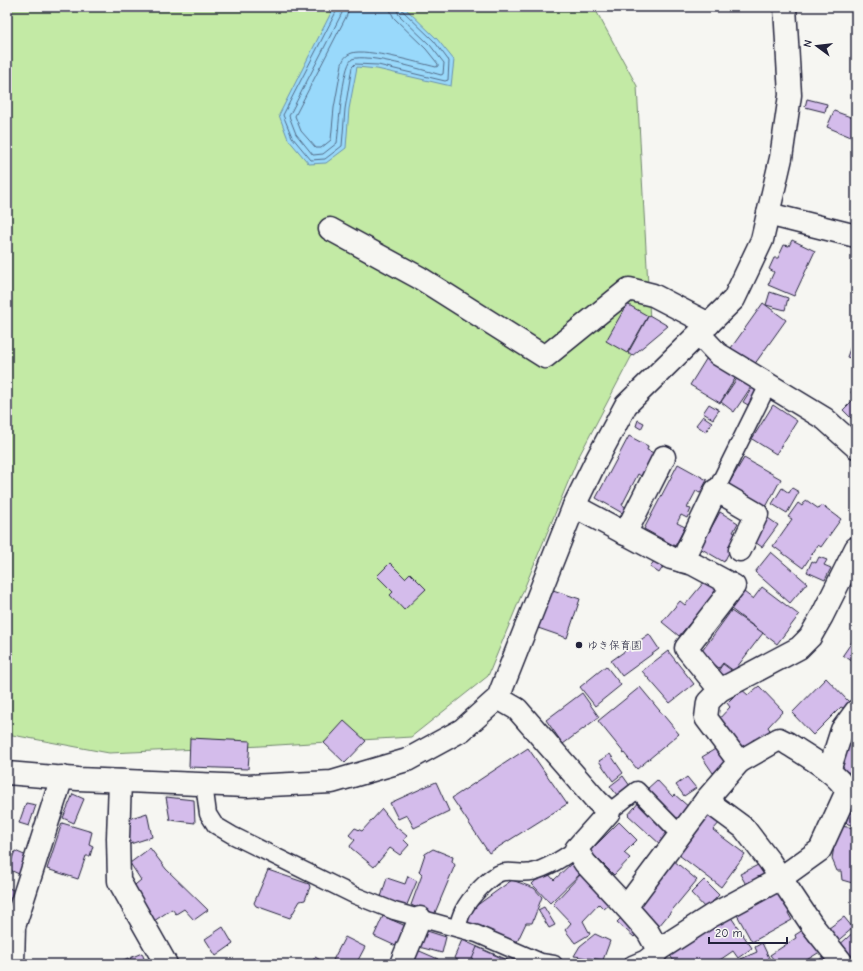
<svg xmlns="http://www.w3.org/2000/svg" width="863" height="971" font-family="'Comic Neue','Klee One',sans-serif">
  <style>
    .green { fill: #c3eaa5; stroke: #728670 }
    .water { fill: #99d9fb; stroke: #6990ae }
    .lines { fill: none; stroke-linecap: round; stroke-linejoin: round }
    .shore { stroke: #526b88; stroke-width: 1 }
    .building { fill: #d4bceb; stroke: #22223b }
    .lane-casing { stroke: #22223b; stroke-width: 19 }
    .street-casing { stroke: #22223b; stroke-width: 25 }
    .lane { stroke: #f6f6f2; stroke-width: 16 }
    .street { stroke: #f6f6f2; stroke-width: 22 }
    .poi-dot { fill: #22223b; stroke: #f6f6f2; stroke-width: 1.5 }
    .labels { text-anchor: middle; stroke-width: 4; stroke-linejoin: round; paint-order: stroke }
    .poi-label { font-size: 11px; fill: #22223b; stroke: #f6f6f2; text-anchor: start }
  </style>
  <rect width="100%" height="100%" fill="#f6f6f2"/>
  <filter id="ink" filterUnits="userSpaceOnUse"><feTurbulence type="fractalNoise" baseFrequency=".025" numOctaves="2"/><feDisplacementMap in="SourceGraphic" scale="8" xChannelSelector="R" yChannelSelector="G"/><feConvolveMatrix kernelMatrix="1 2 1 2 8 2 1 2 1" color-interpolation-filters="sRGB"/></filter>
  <g filter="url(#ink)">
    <polygon class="green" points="7,7 594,7 637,86 650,321 578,458 488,676 411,737 244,747 109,753 7,734"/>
    <polygon class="water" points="334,7 404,7 437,39 454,60 451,86 377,69 357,67 349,109 346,148 326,163 309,164 288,139 279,115"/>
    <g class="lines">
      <g class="shore">
        <polyline points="338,7 337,10 283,115 292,137 311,160 325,159 342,146 345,109 352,67 355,64 378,65 445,81 448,80 449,61 434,41 403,11 401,7"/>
        <path d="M343,7l-1,6 -53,103 7,18 17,21 10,-1 14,-11c2,-16 5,-75 15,-84 16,-6 71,11 89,16l2,-1 1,-11 -14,-18 -31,-30 -3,-8"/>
        <path d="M349,7l-2,8 -52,101 6,15 15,17h5l10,-8 3,-32 8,-44c1,-5 4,-9 10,-11 14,-5 67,10 84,14l2,-1v-2l-12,-15 -32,-31 -3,-6 -1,-5"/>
      </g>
    </g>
    <g class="building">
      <polygon points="807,99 827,104 825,112 805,107"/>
      <polygon points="834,111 856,119 856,124 851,137 827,127"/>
      <polygon points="792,240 815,251 794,296 768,285 774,272 769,269 774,258 778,258 784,245 789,246"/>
      <polygon points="770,292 788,298 785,310 766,305"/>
      <polygon points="763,303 786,320 754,365 731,348"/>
      <polygon points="627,304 648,316 627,353 606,341"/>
      <polygon points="649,315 668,326 632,356 628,353"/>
      <polygon points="856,332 856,360 847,357"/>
      <polygon points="708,356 736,377 720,403 690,385"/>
      <polygon points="740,374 753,384 734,412 721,402"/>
      <polygon points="753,386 758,389 748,405 743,402"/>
      <polygon points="856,387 856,423 843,410 855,398 851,392"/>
      <polygon points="709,404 719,410 713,419 703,413"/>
      <polygon points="773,405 797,421 776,454 752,439"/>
      <polygon points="703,416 712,422 706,432 696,425"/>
      <polygon points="638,420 644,423 641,429 636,426"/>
      <polygon points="629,436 648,446 647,450 654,453 641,476 638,474 622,505 628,508 624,514 596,498"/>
      <polygon points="744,458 781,479 766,507 728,485"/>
      <polygon points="678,464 707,480 700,493 696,491 687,508 691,509 687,518 681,515 677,523 685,527 675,546 644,529"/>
      <polygon points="782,488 789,493 792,488 799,492 787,513 772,504"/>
      <polygon points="806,500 819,509 822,505 841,519 821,547 818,545 803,568 773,546 792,519 788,517 798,503 802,506"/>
      <polygon points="720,512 738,523 733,532 738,535 724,562 700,548"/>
      <polygon points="768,518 778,525 762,547 752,540"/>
      <polygon points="771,552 807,583 790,603 755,572"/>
      <polygon points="819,557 827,560 824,565 831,568 825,580 807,572 812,561 816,563"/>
      <polygon points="654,561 663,567 659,573 650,567"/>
      <polygon points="390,563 405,578 410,573 426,589 404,610 390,595 393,592 377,576"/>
      <polygon points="705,581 717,591 679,636 662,622 680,601 685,605"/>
      <polygon points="762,587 799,615 777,644 731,609 744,592 753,599"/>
      <polygon points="550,589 580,599 567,638 538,628"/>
      <polygon points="731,611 763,633 734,671 723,663 719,668 705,657 706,655 702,651"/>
      <polygon points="649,634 659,649 622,676 611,661"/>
      <polygon points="856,636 856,664 843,655"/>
      <polygon points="668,651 694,684 670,703 642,671"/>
      <polygon points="723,664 731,670 726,677 718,671"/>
      <polygon points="606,666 621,685 595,706 580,687"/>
      <polygon points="826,678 849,702 843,708 841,707 813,735 792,713"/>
      <polygon points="759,686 783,711 768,727 771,732 759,743 754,739 744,748 717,721 730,707 727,703 741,689 748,695"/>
      <polygon points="640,687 679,734 637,769 598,721"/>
      <polygon points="582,693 599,717 563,744 546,720"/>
      <polygon points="344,721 366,741 345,763 324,743"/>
      <polygon points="852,737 856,739 856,775 840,769"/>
      <polygon points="190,738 250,741 248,769 189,767"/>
      <polygon points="528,748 567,804 489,853 452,798"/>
      <polygon points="717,748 727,764 713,773 702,757"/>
      <polygon points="610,754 623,773 613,781 599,761"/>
      <polygon points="623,776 630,786 617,795 610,786"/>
      <polygon points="687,777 696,788 684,796 676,785"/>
      <polygon points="657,780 673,797 674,794 690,808 678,822 647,789"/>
      <polygon points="436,782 449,811 414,828 407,815 398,819 390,803"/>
      <polygon points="73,794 84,799 74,823 63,818"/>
      <polygon points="166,797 194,800 195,823 170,820"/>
      <polygon points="640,801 673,830 661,845 628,815"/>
      <polygon points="855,802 856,802 856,826 848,824 846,822"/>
      <polygon points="26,803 36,805 29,826 19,823"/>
      <polygon points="382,809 396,827 407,836 404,840 409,845 400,855 390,848 374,867 351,848 350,846 355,840 349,835 355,828 362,831"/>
      <polygon points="707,810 721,821 713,830 745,854 721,887 675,852"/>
      <polygon points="147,813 152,837 127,845 125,820"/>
      <polygon points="619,822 637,840 624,853 630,858 614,875 590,851"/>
      <polygon points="62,823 92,832 89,844 93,846 90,856 86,856 78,879 47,869"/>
      <polygon points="839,826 856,828 856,884 842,880 841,871 837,871 832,859 837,827"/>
      <polygon points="150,848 166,869 208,910 194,920 184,909 176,914 172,909 154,921 130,889 141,880 130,863"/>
      <polygon points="433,849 453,857 452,861 455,865 434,915 411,905 422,875 419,872 425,854"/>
      <polygon points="15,851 29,857 21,875 8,869"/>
      <polygon points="673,860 697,880 659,926 635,905"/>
      <polygon points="573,862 582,872 550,903 532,884 546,871 554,880"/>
      <polygon points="762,863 769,877 748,888 740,874"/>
      <polygon points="268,870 309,884 310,887 305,900 300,901 290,918 256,906 254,903"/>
      <polygon points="581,874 610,904 604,909 599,904 583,921 590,934 575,943 565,930 571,923 553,904"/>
      <polygon points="408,876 417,881 406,907 381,897 387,878 405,884"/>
      <polygon points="512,880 534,888 542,897 532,923 526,923 517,942 485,931 466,922 469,911"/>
      <polygon points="704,880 719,895 706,909 691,893"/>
      <polygon points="7,887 17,892 7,913"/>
      <polygon points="778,889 791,911 788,913 792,920 752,942 736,913"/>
      <polygon points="544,907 555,925 549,928 538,910"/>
      <polygon points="728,913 752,948 738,958 733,951 714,964 676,964 669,954"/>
      <polygon points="383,916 408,927 398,947 374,936"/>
      <polygon points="623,916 639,932 634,937 617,922"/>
      <polygon points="844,917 853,928 835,943 825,931"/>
      <polygon points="223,927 233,944 216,956 205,939"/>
      <polygon points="424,930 446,937 442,953 419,947"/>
      <polygon points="803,930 811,944 817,940 823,950 800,964 777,964 770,955 796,938 795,935"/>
      <polygon points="856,930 856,964 852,964 837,947"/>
      <polygon points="595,934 610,941 603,960 574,956 580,946"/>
      <polygon points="345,937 365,947 356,964 340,964 333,960"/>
      <polygon points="462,940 510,961 509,964 465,964 454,958"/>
      <polygon points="762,943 772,964 742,964 743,963 741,959 757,952 755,947"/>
      <polygon points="477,947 508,961 506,964 470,964"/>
      <polygon points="415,949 438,959 435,964 409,964"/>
      <polygon points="142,953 146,964 133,964 130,958"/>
      <polygon points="827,955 830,964 812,964"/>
      <polygon points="315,957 328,964 311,964"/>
      <polygon points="128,958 131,964 115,964"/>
    </g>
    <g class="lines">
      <g class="lane-casing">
        <g id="lane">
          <polyline points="716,490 768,385"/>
          <polyline points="204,784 208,814 215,825 232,835 354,895 394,911 477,934 541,962 554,964"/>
          <polyline points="609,812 637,790 680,834"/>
          <path d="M457,928c2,-5 3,-12 6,-17 5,-11 29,-39 42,-39 10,-1 16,2 27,0 16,-4 31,-14 44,-23"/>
          <polyline points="632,964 644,959 656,950"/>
        </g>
      </g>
      <g class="street-casing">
        <g id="street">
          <polyline points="768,214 856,236"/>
          <polyline points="330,229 420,278 545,357 629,289 653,295 709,324"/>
          <polyline points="699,334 718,354 825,419 856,447"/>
          <polyline points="574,506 671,558 693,564 734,586 686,648 720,690 708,702 706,718 739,762 706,800 626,907 648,932 658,950 649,964"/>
          <polyline points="625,534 664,457"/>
          <polyline points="682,561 716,490 757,514 740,550"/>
          <polyline points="720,690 799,648 810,637 822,616 856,548"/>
          <polyline points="498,698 517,709 597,801 609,812 576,849 585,863 626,907"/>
          <path d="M739,762l40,-23 8,4c18,12 50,29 60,48"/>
          <polyline points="829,771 842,730 856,711"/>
          <polyline points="7,773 78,779 247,786 332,782 407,760 462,730 498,698 574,506 595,463 626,405 734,299 762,240 781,158 790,95 785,7"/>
          <polyline points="120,781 118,838 119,881 166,964"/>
          <polyline points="706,800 744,828 770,862 812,925 843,964"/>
          <polyline points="658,950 711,916 781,878 820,850 847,791 856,793"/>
          <polyline points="13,964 14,927 62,777"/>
          <polyline points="401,964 420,918"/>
        </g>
      </g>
      <use href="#lane" class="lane"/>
      <use href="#street" class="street"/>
    </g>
  </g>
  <circle class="poi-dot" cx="579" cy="645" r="4"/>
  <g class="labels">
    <g class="poi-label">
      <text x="587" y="649">ゆき保育園</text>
    </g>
  </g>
  <rect width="863" height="971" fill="none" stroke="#f6f6f2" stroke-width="24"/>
  <rect x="12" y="12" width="839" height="947" fill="none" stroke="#22223b" stroke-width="1.5" filter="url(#ink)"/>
  <g transform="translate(817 46) rotate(285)" stroke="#f6f6f2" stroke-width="3" paint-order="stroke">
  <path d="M0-3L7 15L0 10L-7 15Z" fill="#22223b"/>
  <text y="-6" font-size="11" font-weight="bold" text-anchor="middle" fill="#22223b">N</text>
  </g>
  <path d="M709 937v6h78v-6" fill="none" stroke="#22223b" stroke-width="2"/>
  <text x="715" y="937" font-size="12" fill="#22223b" stroke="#f6f6f2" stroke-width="3" paint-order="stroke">20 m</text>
</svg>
